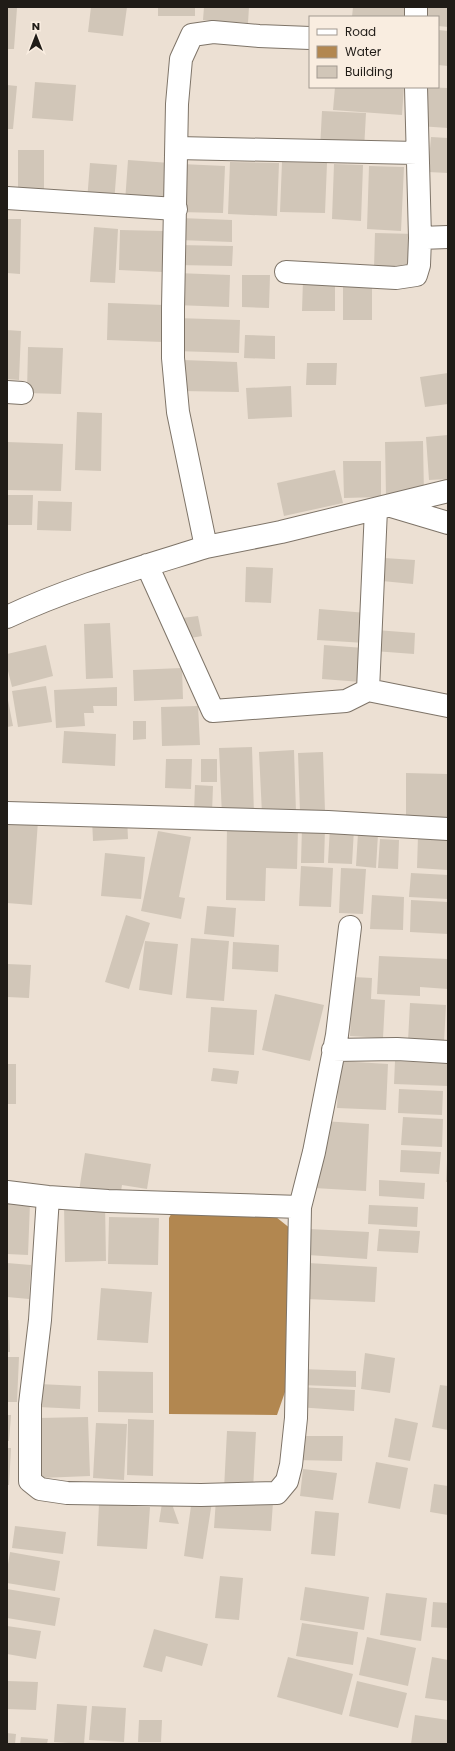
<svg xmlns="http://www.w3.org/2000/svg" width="455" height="1751" viewBox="0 0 455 1751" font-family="Poppins,sans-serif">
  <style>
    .water { fill: #b28750 }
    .building { fill: #d1c6b8 }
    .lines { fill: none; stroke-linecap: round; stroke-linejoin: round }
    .street-casing { stroke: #7e7468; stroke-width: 24 }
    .street { stroke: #fff; stroke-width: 22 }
  </style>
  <rect width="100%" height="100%" fill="#ece0d3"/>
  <path class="water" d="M176 1205 266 1209 296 1233 285 1392 277 1415 169 1414V1218Z"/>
  <path class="building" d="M7 7 17 8 14 49H7Z
    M91 7H127L123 36 88 32Z
    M158 7H195V16H158Z
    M204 7H249L248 23 203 20Z
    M353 7H411L410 17H352Z
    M423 7H448V27L438 26V17H422Z
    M438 30 448 31V66L438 65Z
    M35 82 76 85 73 121 32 118Z
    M7 85 17 86 13 129H7Z
    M335 87H404L402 115 333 110Z
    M423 87 448 88V128L419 126Z
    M322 111 366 113 364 150 320 149Z
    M431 137 448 138V173L428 172Z
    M18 150H44V197H18Z
    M128 160 170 163 167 206 125 202Z
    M230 162 279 163 277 216 228 214Z
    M282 162 327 163 325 213 280 212Z
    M90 163 117 165 114 203 87 201Z
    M181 164 225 166 223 213 179 212Z
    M334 164 363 165 361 221 332 219Z
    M369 166 404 167 401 231 367 229Z
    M180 218 232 220V242L179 240Z
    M7 219H21L20 274 7 273Z
    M94 227 118 229 115 283 90 282Z
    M120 230 164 231 163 272 119 270Z
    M375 233 416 234 415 270 374 269Z
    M178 245 233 246 232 266 177 265Z
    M176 273 230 275 229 307 175 305Z
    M242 275H270L269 308 242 307Z
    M303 280H335V311H302Z
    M343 280H372V320H343Z
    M108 303 164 305 163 342 107 340Z
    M176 318 240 320 239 353 175 351Z
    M7 330 21 331 19 380 7 379Z
    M245 335 275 336V359L244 358Z
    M28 347 63 348 61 394 27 393Z
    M183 360 237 362 239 392 181 391Z
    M307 363H337L336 385H306Z
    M448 373V404L425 407 420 377Z
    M291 386 292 417 248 419 246 388Z
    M77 412 102 413 101 471 75 470Z
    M448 435V479L429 480 426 437Z
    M423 441 424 496H386L385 442Z
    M7 442 63 444 61 491 7 490Z
    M343 461H381V497L344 498Z
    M335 470 343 503 284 516 277 483Z
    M7 495H33L32 525H7Z
    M38 501 72 502 71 531 37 530Z
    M384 558 415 560 413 584 382 581Z
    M246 567 273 568 271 603 245 602Z
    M319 609 367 613 365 643 317 640Z
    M198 616 202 636 185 639 182 618Z
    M110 623 113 678 86 679 84 624Z
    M376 630 415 633 414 654 374 651Z
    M46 645 53 676 12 687 7 667V654Z
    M324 645 364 648 361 682 322 679Z
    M182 668 183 699 134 701 133 670Z
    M46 686 52 722 18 727 12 691Z
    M117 687V706H93L94 713H84L85 726 56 728 54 690Z
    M7 695 13 726 7 727Z
    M198 706 200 745 162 746 161 707Z
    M133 721H146V739L133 740Z
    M64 731 116 734 115 766 62 763Z
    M252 747 254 815 222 816 219 748Z
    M294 750 296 812 262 814 259 752Z
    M323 752 325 811 300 812 298 753Z
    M166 759H192L191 789 165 788Z
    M201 759H217V782H201Z
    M406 773 448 774V824H406Z
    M195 785 213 786 212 813 194 812Z
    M127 817 128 839 93 841 92 819Z
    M7 820 38 821 32 905 7 903Z
    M227 826 298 828 297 869 266 868 265 901 226 900Z
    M302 827 325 828 324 863H301Z
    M330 827 354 829 352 864 328 863Z
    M158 831 191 837 179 897 185 898 181 919 141 911Z
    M358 833 378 834 376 868 356 866Z
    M418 836 448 838V870L417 868Z
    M380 839 399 840 398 869 378 868Z
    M105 853 145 857 141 899 101 896Z
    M301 866 333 868 331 907 299 906Z
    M341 868 366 869 363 914 339 913Z
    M411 873 448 875V899L409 897Z
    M372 895 404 897 403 930 370 929Z
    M411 900 448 902V934L410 932Z
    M207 906 236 908 234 937 204 934Z
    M126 915 150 923 129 989 105 982Z
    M191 938 229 941 224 1001 186 998Z
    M145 941 178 944 172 995 139 990Z
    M233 942 279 945 278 972 232 969Z
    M379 956 448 959V989L420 987V996L377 994Z
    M7 964 31 965 29 998 7 997Z
    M353 977 372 978 371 999 385 1000 383 1038 350 1036Z
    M275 994 324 1005 310 1061 262 1050Z
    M410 1003 446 1005 444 1043 408 1041Z
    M211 1007 257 1010 254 1055 208 1052Z
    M339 1061 388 1064 386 1110 337 1108Z
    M395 1061 448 1064V1086L394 1084Z
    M7 1064H16V1104H7Z
    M213 1068 239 1071 237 1084 211 1081Z
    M399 1089 443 1091 442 1115 398 1113Z
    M403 1117 443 1119 442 1147 401 1145Z
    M323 1121 369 1124 366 1191 314 1188Z
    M401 1150 441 1152 439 1174 400 1172Z
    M85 1153 151 1164 147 1189 122 1185 120 1198 79 1191Z
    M447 1160H448V1182H446Z
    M379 1180 425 1183 424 1199 379 1196Z
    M7 1203H30L28 1255 7 1254Z
    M105 1203 106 1261 65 1262 64 1204Z
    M369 1205 418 1207 417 1227 368 1224Z
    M109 1217 159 1218 158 1265 108 1264Z
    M309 1229 369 1232 367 1259 308 1255Z
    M379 1229 420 1231 418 1253 377 1251Z
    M7 1263 31 1265 29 1299 7 1297Z
    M308 1263 377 1267 375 1302 306 1299Z
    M101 1288 152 1292 148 1343 97 1340Z
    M7 1320H9L10 1352H7Z
    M365 1353 395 1358 390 1393 361 1389Z
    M7 1357H19L17 1402H7Z
    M301 1369 356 1371V1387L300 1385Z
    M98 1371 153 1372V1413L98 1412Z
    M39 1384 81 1386 80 1409 38 1407Z
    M440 1385 448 1386V1430L432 1427Z
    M298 1387 355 1390 354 1411 297 1407Z
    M7 1415H11L9 1441H7Z
    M88 1417 90 1476 40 1478 38 1418Z
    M395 1418 418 1423 410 1461 388 1457Z
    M128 1419 154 1420 153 1476 127 1475Z
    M96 1423 127 1424 124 1480 93 1478Z
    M227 1431 256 1432 253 1490 224 1489Z
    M297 1436H343L342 1461 295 1460Z
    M7 1448H11L9 1485H7Z
    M376 1462 408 1468 400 1509 368 1503Z
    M303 1469 337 1473 333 1500 300 1496Z
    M434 1484 448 1486V1515L430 1512Z
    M163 1497H176L173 1507 179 1524 159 1522Z
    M192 1499 212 1502 203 1559 184 1556Z
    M216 1499 273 1502 271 1531 214 1528Z
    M99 1504 150 1507 147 1549 97 1546Z
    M315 1511 339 1513 335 1556 311 1554Z
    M15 1526 66 1532 63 1554 12 1548Z
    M10 1552 60 1561 55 1591 7 1583V1570Z
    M220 1576 243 1578 239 1620 215 1618Z
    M305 1587 369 1597 364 1630 300 1620Z
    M7 1589 60 1598 55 1626 7 1618Z
    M386 1593 427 1598 421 1641 380 1635Z
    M433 1602 448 1603V1628L431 1627Z
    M302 1623 358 1632 353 1665 296 1656Z
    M7 1626 41 1631 36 1659 7 1654Z
    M154 1629 208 1644 202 1666 166 1656 162 1672 143 1667Z
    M367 1637 416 1648 408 1686 359 1675Z
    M288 1657 353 1674 342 1715 277 1697Z
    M432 1657 448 1660V1701L425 1698Z
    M7 1681 38 1682 36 1710 7 1709Z
    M357 1681 407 1693 398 1728 349 1716Z
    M57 1704 87 1706 84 1744 54 1742Z
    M92 1706 126 1708 124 1742 89 1740Z
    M415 1715 448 1720V1744H411Z
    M139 1720H162L161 1742H138Z
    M7 1733 16 1734 15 1744H7Z
    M21 1737 48 1739 47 1744H20Z"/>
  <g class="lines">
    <g class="street-casing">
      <path id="street" d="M416 17V7
        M310 38 259 36 213 32 192 35 181 59 177 104 173 308V358L178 412 206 547 281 532 448 491
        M416 87 420 238 448 237
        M177 148 417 153
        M7 198 176 209
        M286 272 396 278 416 275 419 265 420 238
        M7 392 22 393
        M391 506 448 523
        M376 509 368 690 448 706
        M147 565 213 711 346 701 368 690
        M7 617C71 587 139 568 206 547
        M7 813 328 822 448 829
        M333 1050 397 1049 448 1052
        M7 1192 48 1197 108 1201 300 1207 314 1152 337 1035 350 927
        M48 1197 40 1320 30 1404V1481L40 1489 67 1493 201 1495 277 1493 287 1481 291 1465 296 1418 300 1207"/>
    </g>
    <use href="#street" class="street"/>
  </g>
  <rect width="455" height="1751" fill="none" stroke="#201c17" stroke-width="16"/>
  <rect x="309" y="16" width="130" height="72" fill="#f9ede0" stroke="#a29990"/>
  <rect x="317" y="29" width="20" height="6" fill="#ffffff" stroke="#a29990"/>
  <text x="345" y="36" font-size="12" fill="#201c17">Road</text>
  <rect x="317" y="46" width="20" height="12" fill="#b28750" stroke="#a29990"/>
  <text x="345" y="56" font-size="12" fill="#201c17">Water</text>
  <rect x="317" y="66" width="20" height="12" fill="#d1c6b8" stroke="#a29990"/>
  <text x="345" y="76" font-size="12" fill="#201c17">Building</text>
  <g transform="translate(36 36)" stroke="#f9ede0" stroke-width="3" paint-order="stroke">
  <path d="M0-3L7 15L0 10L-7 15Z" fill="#201c17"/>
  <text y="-6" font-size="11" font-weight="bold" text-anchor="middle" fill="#201c17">N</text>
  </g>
</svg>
